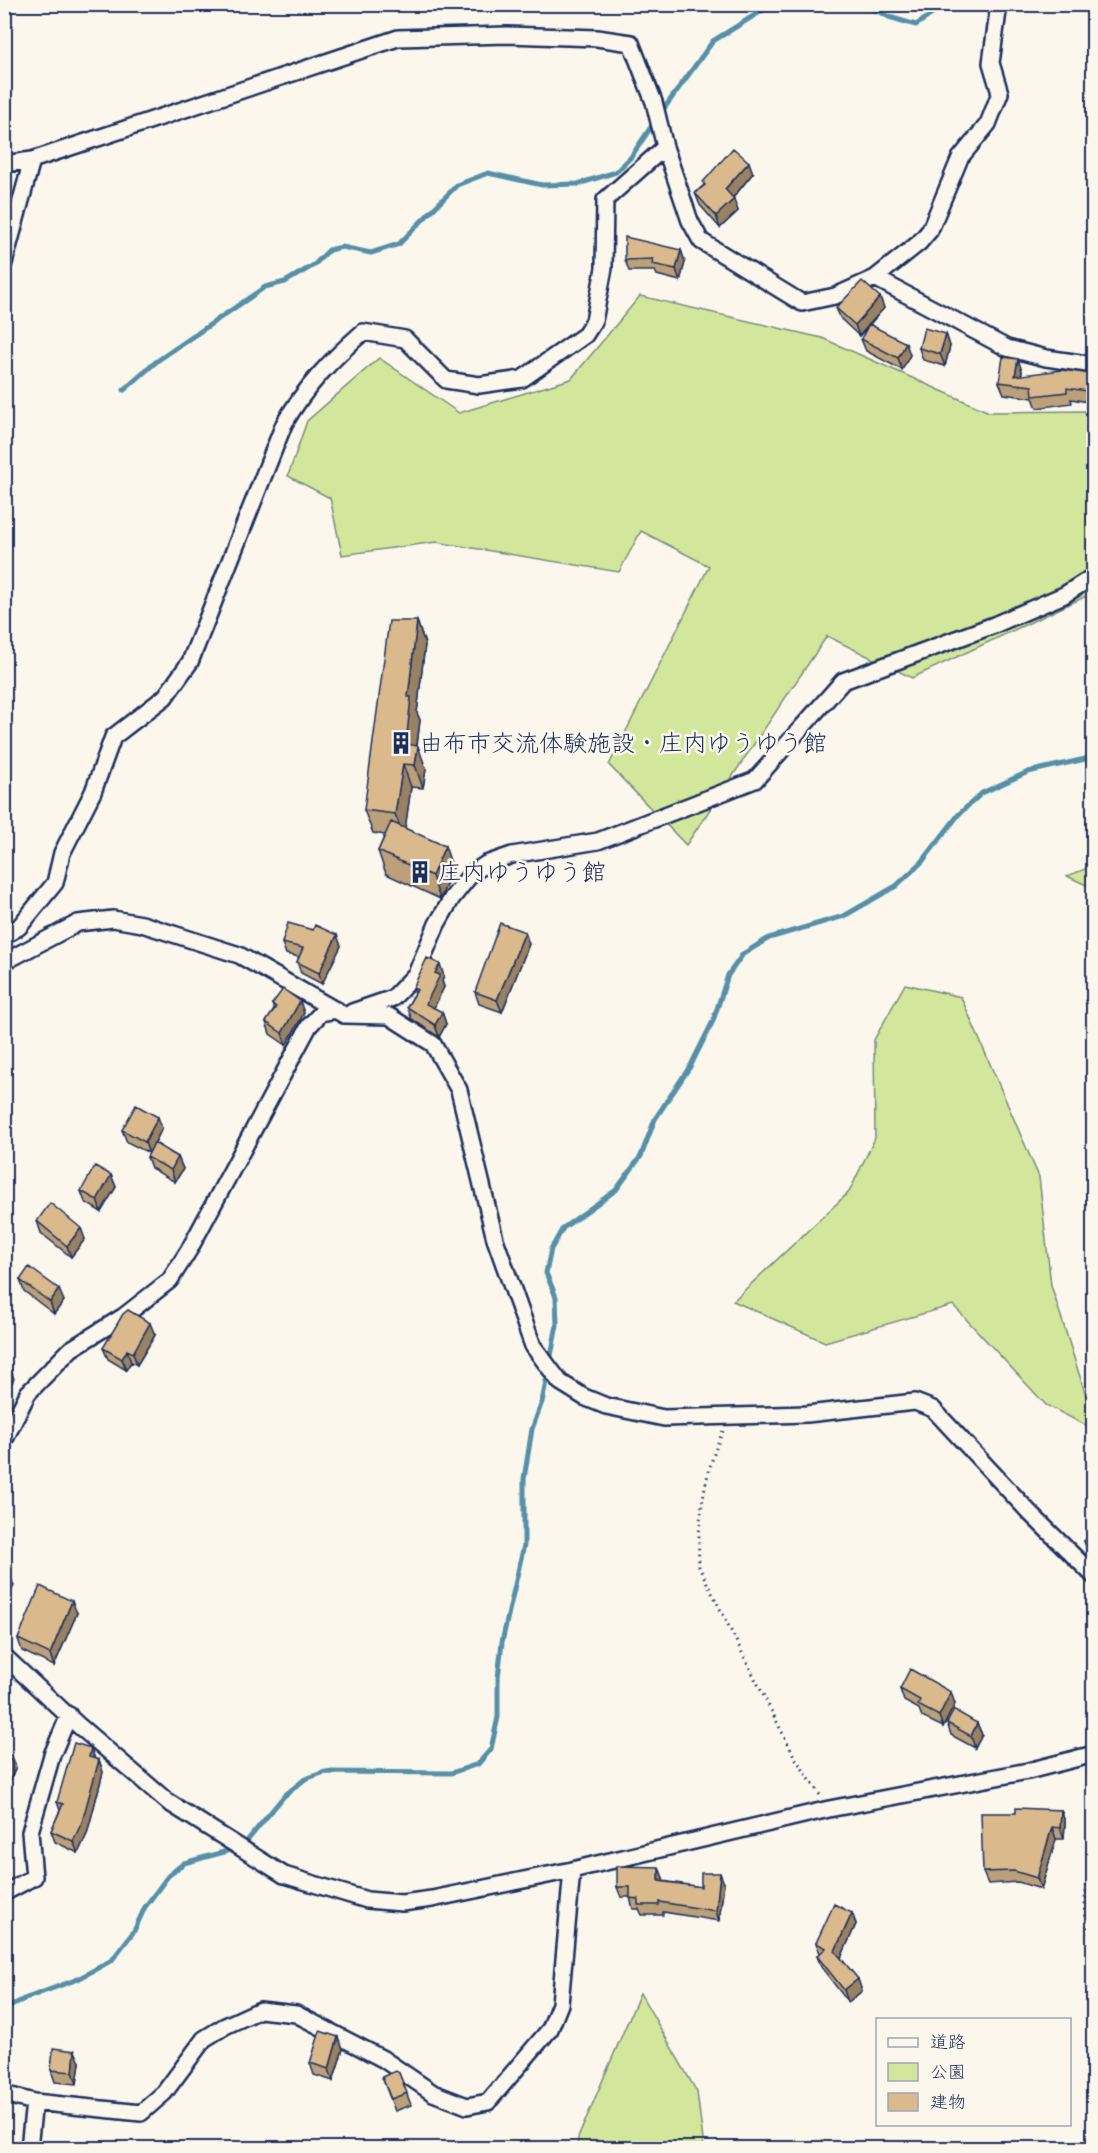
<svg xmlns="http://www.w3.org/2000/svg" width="1098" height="2153" viewBox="0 0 1098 2153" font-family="Caveat,'Klee One',sans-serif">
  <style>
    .green { fill: #d3e79c; stroke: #778b7d; stroke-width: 1.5 }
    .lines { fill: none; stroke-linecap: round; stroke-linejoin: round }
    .stream { stroke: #568fa8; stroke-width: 5 }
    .minor-casing { stroke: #1b2f5e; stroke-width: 20 }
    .path { stroke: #1b2f5e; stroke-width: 3; stroke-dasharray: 1.5 4.5; stroke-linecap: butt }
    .minor { stroke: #fbf7ec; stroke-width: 15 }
    .wall { fill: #bba079; stroke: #1b2f5e; stroke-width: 1.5 }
    .shaded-wall { fill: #998263; stroke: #1b2f5e; stroke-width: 1.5 }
    .building { fill: #daba8d; stroke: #1b2f5e; stroke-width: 1.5 }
    .labels { text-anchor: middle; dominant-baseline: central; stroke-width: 5; stroke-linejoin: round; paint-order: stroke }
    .poi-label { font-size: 24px; fill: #1b2f5e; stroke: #fbf7ec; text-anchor: start }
  </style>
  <rect width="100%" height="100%" fill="#fbf7ec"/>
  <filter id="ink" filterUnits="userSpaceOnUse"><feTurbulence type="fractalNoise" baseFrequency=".0167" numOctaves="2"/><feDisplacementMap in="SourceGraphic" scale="12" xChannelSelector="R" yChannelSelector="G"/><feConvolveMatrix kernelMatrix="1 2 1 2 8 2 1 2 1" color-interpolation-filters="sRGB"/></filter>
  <g filter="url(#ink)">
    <path class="green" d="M640 296 822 338 989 412 1093 411V593L912 678 827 636 686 845 609 765 709 566 641 531 619 572 436 542 342 555 330 498 288 476 307 421 379 358 459 413 571 379Z
      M1093 866V888L1067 876Z
      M905 984 961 997 1039 1177 1051 1285 1093 1418V1429L1046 1405 953 1305 825 1342 733 1301 849 1192 875 1138 874 1040Z
      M640 1993 697 2092 704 2148H577L578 2138Z"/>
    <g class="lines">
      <path class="stream" d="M863 4 889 17 916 25 947 4
        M660 114 713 41 768 7 783 4
        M124 390 157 361 265 287 285 282 314 265 329 250 342 247 371 253 399 244 457 185 488 173 542 185 578 184 616 172 631 157 655 121
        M4 2010 24 1999 78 1979 112 1960 134 1931 145 1907 168 1876 184 1863 242 1847 284 1796 305 1779 325 1772 451 1773 478 1764 491 1749 498 1717V1678L502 1642 524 1545V1479L532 1429 542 1402 557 1325 556 1297 546 1273 551 1249 563 1228 616 1190 641 1156 655 1119 691 1065 713 1021 728 975 743 954 769 938 844 916 896 886 922 862 959 814 982 793 1028 772 1094 757"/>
      <g class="minor-casing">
        <path id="minor" d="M4 164 32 160 398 38 507 35 597 38 631 43 654 102 665 147 690 221 701 241 802 303 835 296 875 278 919 243 930 230 960 158 988 124 1000 93 991 63 999 4
          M4 263 32 160
          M875 278 1007 348 1046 358 1094 365
          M4 936 19 927 55 883 62 853 93 792 113 737 165 697 190 662 284 424C305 387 331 360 363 332L405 339 446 380 479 385 522 379 585 335 594 321 604 268 605 200 665 147
          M4 962 78 923 113 919 142 924 239 955 344 1015 389 1016 433 1044 459 1090 495 1239 533 1346 560 1382 584 1397 606 1406 664 1418 807 1414 915 1402 933 1409 1030 1513 1094 1576
          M352 1012 393 998 416 974 437 924 452 898 471 874 486 864 512 855 598 841 755 780 843 681 994 625 1064 595 1094 576
          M4 1441 28 1393 71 1349 124 1316 170 1280 189 1250 309 1026 321 1013 337 1010
          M4 1656 78 1725 168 1802 284 1875 367 1900 402 1903 432 1899 572 1870 829 1809 1028 1771 1094 1754
          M4 1893 34 1877 30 1832 52 1755 69 1715
          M4 2094 34 2102 141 2113 164 2093 204 2039 225 2026 260 2010 296 2014 383 2059 433 2093 467 2106 488 2102 550 2029 560 2004 572 1870
          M29 2148 34 2102"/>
      </g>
      <path class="path" d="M723 1431C704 1473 697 1521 699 1567L794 1756 820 1795
        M1094 1862C1081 1897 1083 1914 1094 1949"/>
      <use href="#minor" class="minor"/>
    </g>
    <path class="wall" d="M753 173 733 198 738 211 720 228 700 205 695 193 704 185 703 182Z
      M681 250 685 262 680 281 657 275 655 271H629L625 260Z
      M880 297 884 308 870 324 910 355 902 370 866 351 861 339 868 327 859 336 841 319 836 308Z
      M946 334 950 346 945 366 923 360 919 348Z
      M1094 363V403L1071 399 1072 403 1037 408 1033 398 1004 394 999 382 1022 371 1021 376 1091 374Z
      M417 621 425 644 417 713 420 720 417 746 426 769 423 788 411 787 405 828 453 869 440 899 386 874 378 851 385 835 373 833 364 810Z
      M282 943 341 946 322 984 301 973 297 962 299 957 286 954Z
      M529 944 502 1012 479 1004 475 992Z
      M444 976 442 981 444 987 434 1008 442 1012 446 1024 439 1037 412 1019 407 1007 415 993 413 988Z
      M272 1004 304 1013 286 1045 270 1034 266 1022 274 1010Z
      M162 1128 155 1143 178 1157 183 1169 175 1182 151 1168 147 1157 149 1153 127 1142 122 1130Z
      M111 1175 116 1187 101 1212 85 1202 81 1191Z
      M37 1221 85 1239 71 1257 41 1233Z
      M20 1280 64 1301 54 1314 24 1291Z
      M155 1335 137 1365 131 1362 126 1370 108 1359 103 1348Z
      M1094 1534V1562L1090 1559 1084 1541Z
      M77 1613 54 1666 22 1651 18 1639Z
      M900 1689 955 1704 943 1727 922 1717 919 1709 904 1701Z
      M947 1723H977L982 1735 975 1748 951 1735Z
      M91 1748 95 1759 99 1760 103 1772 87 1834 78 1853 55 1842 51 1831 60 1810 57 1802Z
      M1061 1810 1065 1822 1064 1839H1056L1041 1889 1018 1882 988 1884 983 1872 1016 1813Z
      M663 1878V1881L701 1887 724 1883 719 1921 663 1912V1915H642L639 1909H633L630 1897H621L617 1887Z
      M852 1913 856 1924 841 1958 862 1991 848 2002 821 1967 817 1956 820 1953 816 1943Z
      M343 2049 333 2081 314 2075 310 2063Z
      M80 2062 77 2084 55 2082 51 2070Z
      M399 2073 411 2105 395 2111 382 2077Z"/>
    <path class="shaded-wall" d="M749 162 753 173 730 201 725 189Z
      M734 199 738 211 720 228 716 216Z
      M681 250 685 262 680 281 676 269Z
      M880 297 884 308 859 336 855 325Z
      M946 334 950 346 945 366 940 354Z
      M906 343 910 355 902 370 898 358Z
      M1018 359 1022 371 1020 385 1015 376Z
      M417 621 425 644 417 713 420 720 414 767 406 744 408 697Z
      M418 746 426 769 423 788 415 765Z
      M403 764 411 787 404 837 395 814Z
      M445 846 453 869 440 899 432 876Z
      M525 932 529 944 502 1012 497 1000Z
      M337 935 341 946 322 984 319 973Z
      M440 964 444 976 442 981 444 987 430 1016 426 1004 435 973Z
      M300 1001 304 1013 286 1045 282 1033Z
      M442 1012 446 1024 439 1037 435 1025Z
      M158 1117 162 1128 149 1154 145 1142Z
      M178 1157 183 1169 175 1182 171 1170Z
      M111 1175 116 1187 101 1212 97 1200Z
      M81 1228 85 1239 71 1257 67 1246Z
      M59 1289 64 1301 54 1314 50 1302Z
      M150 1323 155 1335 137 1365 133 1353Z
      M127 1350 131 1362 126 1370 122 1359Z
      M10 1367 14 1379 7 1391 4 1385V1376Z
      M10 1575 14 1586 4 1605V1585Z
      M72 1601 77 1613 54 1666 50 1654Z
      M951 1692 955 1704 943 1727 939 1716Z
      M977 1723 982 1735 975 1748 971 1736Z
      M91 1748 95 1760 89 1757Z
      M12 1756 16 1767 4 1793V1772Z
      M99 1760 103 1772 87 1834 78 1853 73 1841Z
      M1061 1810 1065 1822 1064 1839 1060 1828Z
      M1052 1827 1056 1839 1041 1889 1037 1878Z
      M659 1867 663 1878V1891L659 1881Z
      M720 1873 724 1883 719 1921 716 1911Z
      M852 1913 856 1924 839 1962 835 1951Z
      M858 1979 862 1991 848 2002 844 1990Z
      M338 2037 343 2049 333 2081 329 2069Z
      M75 2051 80 2062 77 2084 73 2072Z"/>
    <path class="building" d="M733 148 749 162 725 189 734 199 716 216 695 193 705 185 703 182Z
      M625 237 681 250 676 269 652 264 653 259 625 260Z
      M862 281 880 297 855 325 836 308Z
      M869 324 906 343 898 358 861 339Z
      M924 328 946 334 940 354 919 348Z
      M1003 357 1018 359 1015 376 1062 370 1091 374 1092 363H1094V392L1067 388V392L1033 396 1032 386 999 382Z
      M389 621H417L408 697H411L406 744 418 746 415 765 403 764 395 814 364 810Z
      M391 822 445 846 432 876 378 851Z
      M288 923 313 930 315 925 337 935 319 973 297 962 303 948 282 943Z
      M500 923 525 932 497 1000 475 992Z
      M427 958 440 964 435 973 440 975 426 1004 442 1012 435 1025 407 1007 417 990 413 988Z
      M283 989 300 1001 282 1033 266 1022 276 1007 272 1004Z
      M136 1105 158 1117 145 1142 122 1130Z
      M154 1143 178 1157 171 1170 147 1157Z
      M95 1166 111 1175 97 1200 81 1191Z
      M50 1203 81 1228 67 1246 37 1221Z
      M29 1267 59 1289 50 1302 20 1280Z
      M128 1310 150 1323 133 1353 127 1350 122 1359 103 1348 123 1314Z
      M4 1364 10 1367 4 1376Z
      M1094 1534V1552L1084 1541Z
      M4 1572 10 1575 4 1585Z
      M40 1586 72 1601 50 1654 18 1639Z
      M910 1669 951 1692 939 1716 918 1705 920 1700 900 1689Z
      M954 1710 977 1723 971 1736 947 1723Z
      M74 1743 91 1748 89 1757 99 1760 82 1822 73 1841 51 1831 63 1804 57 1802Z
      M4 1752 12 1756 4 1772Z
      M1016 1808 1061 1810 1060 1828 1052 1827 1037 1878 1014 1871 983 1872 981 1813H1016Z
      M617 1866 659 1867V1881L701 1887V1873H720L716 1911 659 1902V1905H638V1899L630 1898V1887H617Z
      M834 1904 852 1913 835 1951 858 1979 844 1990 817 1956 826 1948 816 1943Z
      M320 2031 338 2037 329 2069 310 2063Z
      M53 2048 75 2051 73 2072 51 2070Z
      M396 2071 399 2073 407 2093 391 2099 382 2077Z"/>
  </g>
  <defs>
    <g id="building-bare" transform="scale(1.8)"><path d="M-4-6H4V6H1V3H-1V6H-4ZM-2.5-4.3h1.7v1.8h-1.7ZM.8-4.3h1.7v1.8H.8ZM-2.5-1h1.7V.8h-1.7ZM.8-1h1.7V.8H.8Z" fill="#1b2f5e" stroke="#fbf7ec" stroke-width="2.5" paint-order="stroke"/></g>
  </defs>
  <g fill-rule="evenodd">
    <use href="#building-bare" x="401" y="743"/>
    <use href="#building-bare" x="420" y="872"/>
  </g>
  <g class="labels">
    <g class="poi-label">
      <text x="419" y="743">由布市交流体験施設・庄内ゆうゆう館</text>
      <text x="438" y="872">庄内ゆうゆう館</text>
    </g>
  </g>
  <rect width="1098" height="2153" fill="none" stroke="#fbf7ec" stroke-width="24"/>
  <rect x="12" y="12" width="1074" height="2129" fill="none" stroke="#1b2f5e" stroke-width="2" filter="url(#ink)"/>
  <rect x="876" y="2018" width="195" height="108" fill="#fbf7ec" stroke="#a1a7b3" stroke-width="1.5"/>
  <rect x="888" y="2038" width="30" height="9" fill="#fbf7ec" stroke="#a1a7b3" stroke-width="1.5"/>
  <text x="930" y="2048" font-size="18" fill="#1b2f5e">道路</text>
  <rect x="888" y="2063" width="30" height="18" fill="#d3e79c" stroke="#a1a7b3" stroke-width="1.5"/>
  <text x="930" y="2078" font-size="18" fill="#1b2f5e">公園</text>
  <rect x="888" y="2093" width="30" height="18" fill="#daba8d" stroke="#a1a7b3" stroke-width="1.5"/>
  <text x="930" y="2108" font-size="18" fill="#1b2f5e">建物</text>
</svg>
